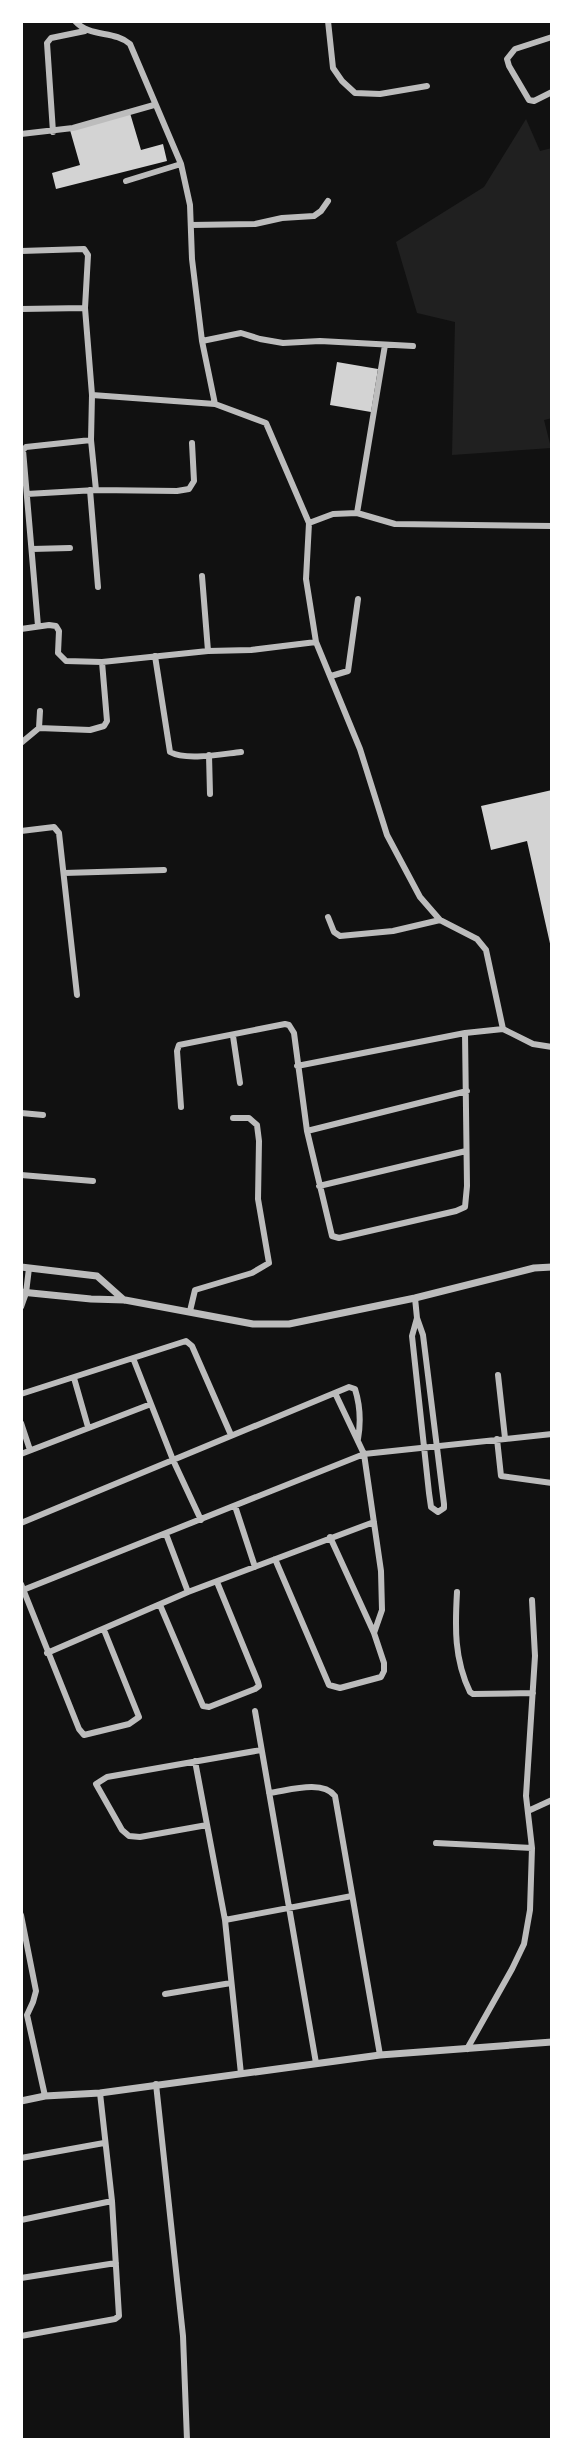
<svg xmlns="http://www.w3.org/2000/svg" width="573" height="2461" viewBox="0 0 573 2461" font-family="Literata,serif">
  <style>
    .green { fill: #202020 }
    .building { fill: #d3d3d3 }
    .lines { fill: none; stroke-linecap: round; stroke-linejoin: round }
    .minor { stroke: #bcbcbc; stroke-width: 6 }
    .tertiary { stroke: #bcbcbc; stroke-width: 7 }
  </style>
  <rect width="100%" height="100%" fill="#111"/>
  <path class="green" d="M526 119 540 151 552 148V418L544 420 551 448 452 455 455 322 417 313 396 242 484 187Z"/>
  <path class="building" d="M130 113 141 150 163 144 167 161 56 189 52 173 80 165 70 130Z
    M337 362 378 369 371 412 330 405Z
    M552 790V947L551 948 527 841 491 850 481 806Z"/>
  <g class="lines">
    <path class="minor" d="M75 21C90 38 114 30 130 44L181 164 190 205 192 259 202 341 215 404
      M328 21 333 68 342 81 355 93 380 94 427 86
      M552 37 515 49 507 59 509 66 529 100 534 101 552 92
      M53 132 47 43 51 38 85 31
      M21 134 73 128 154 105
      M126 181 181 164
      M191 225 255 224 282 218 314 216 321 211 328 201
      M21 251 84 249 88 255 85 308 92 395 91 440 96 490
      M21 309 85 308
      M202 341 241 333 260 339 283 343 320 341 413 346
      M92 395 215 404 266 423 309 523 306 579 316 642 360 749 387 835 420 897 440 920 477 939 486 950 503 1029
      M90 490 98 587
      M27 494 96 490 177 491 189 489 194 481 192 443
      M357 513 395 524 552 526
      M309 523 333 514 357 513 385 345
      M32 549 70 548
      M202 576 208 651
      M38 626 23 450 26 447 91 440
      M21 629 49 625 56 626 59 631 58 653 66 661 102 662 208 651 251 650 316 642
      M155 656 170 752C186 761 222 754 241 752
      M331 676 348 671 358 599
      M39 728 90 730 104 726 107 721 102 662
      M21 743 39 728 40 711
      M209 755 210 794
      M21 831 54 827 59 833 77 995
      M64 873 164 870
      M328 917 334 932 340 936 393 931 440 920
      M503 1029 533 1044 552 1047
      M233 1036 240 1083
      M297 1066 465 1033 503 1029
      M181 1107 177 1051 179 1045 285 1024 289 1025 294 1033 307 1131 332 1236 339 1238 456 1211 465 1207 467 1186 465 1033
      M21 1113 43 1115
      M307 1131 467 1091
      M21 1175 93 1181
      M319 1186 466 1151
      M415 1298 417 1318 423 1335 444 1504V1508L438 1512 431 1507 429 1493 412 1336 417 1318
      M21 1307 26 1293 29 1268
      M190 1311 195 1290 252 1273 269 1263 258 1199 259 1141 257 1125 249 1118H233
      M133 1358 173 1460 201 1520
      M498 1375 505 1438
      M74 1378 88 1427
      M335 1393 364 1454 381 1571 382 1610 374 1633
      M21 1394 186 1341 192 1346 231 1435
      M21 1423 30 1450
      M497 1439 501 1476 552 1483
      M21 1454 151 1404
      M235 1506 255 1567
      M21 1523 349 1387 355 1389C360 1405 361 1422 358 1439
      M166 1534 188 1592
      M275 1559 329 1685 340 1688 381 1677 384 1671V1663L374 1633 330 1537
      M21 1584 79 1729 84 1735 129 1724 139 1717 104 1630
      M23 1590 364 1454 552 1434
      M457 1592C455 1627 454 1659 470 1692L473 1694 533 1693
      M160 1605 203 1706 209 1707 255 1689 259 1686 258 1682 217 1582
      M47 1653 188 1592 374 1522
      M255 1711 316 2063
      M195 1761 225 1920 241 2074
      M269 1793C287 1791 322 1779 335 1796L380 2055
      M528 1811 552 1800
      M207 1825 140 1837 129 1836 122 1830 96 1784 107 1777 261 1750
      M436 1843 532 1848
      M21 1915 36 1991 33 2002 27 2015 45 2096
      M225 1920 352 1896
      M165 1994 231 1983
      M467 2049 512 1969 524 1944 530 1910 532 1848 526 1796 535 1656 532 1600
      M156 2084 183 2336 187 2440
      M21 2158 104 2143
      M21 2220 112 2201
      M21 2278 116 2263
      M21 2336 115 2319 119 2316 112 2201 100 2093"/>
    <path class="tertiary" d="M21 1267 97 1276 124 1300
      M21 1292 91 1299 125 1300 253 1324H289L415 1298 534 1268 552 1267
      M21 2101 45 2096 100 2093 380 2055 552 2042"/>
  </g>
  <rect width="573" height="2461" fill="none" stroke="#ffffff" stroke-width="46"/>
</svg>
